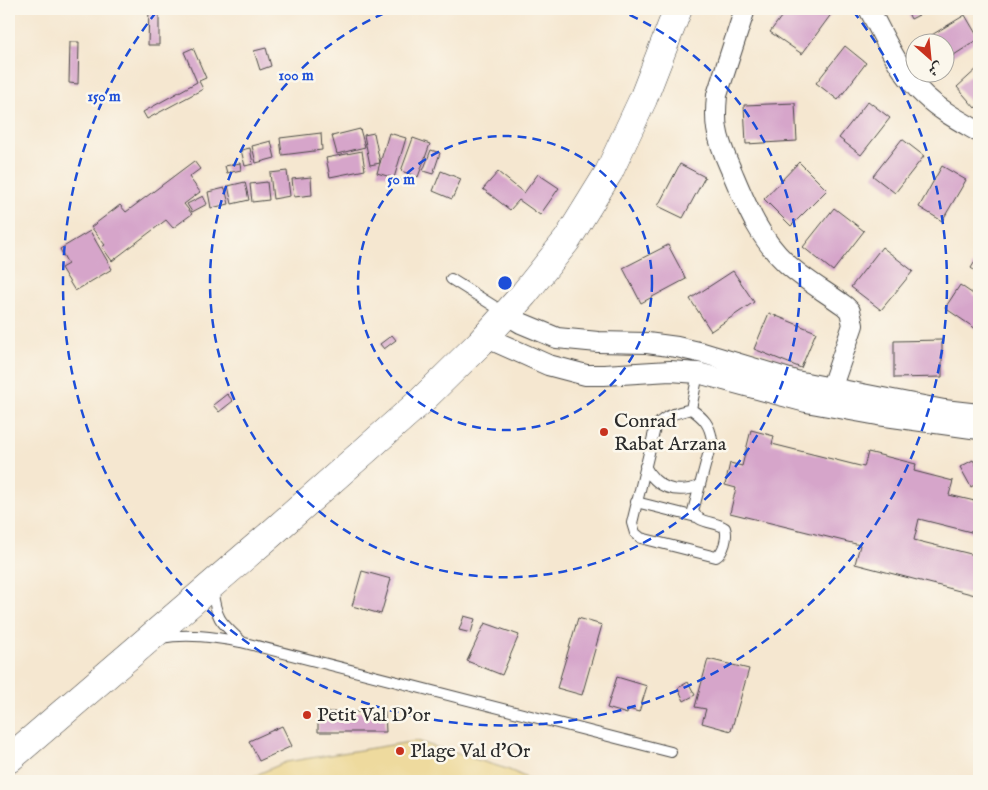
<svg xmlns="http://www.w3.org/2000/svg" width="988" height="790" viewBox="0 0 988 790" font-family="'IM FELL English',Amiri,serif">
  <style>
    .sand { fill: #eeda9e; stroke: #8c8264 }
    .building { fill: #d6a5ca }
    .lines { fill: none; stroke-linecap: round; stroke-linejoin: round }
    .service-casing { stroke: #494744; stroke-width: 12 }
    .minor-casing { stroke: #494744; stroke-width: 22 }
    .secondary-casing { stroke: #494744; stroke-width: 29 }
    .service { stroke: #fff; stroke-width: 10 }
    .minor { stroke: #fff; stroke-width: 20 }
    .secondary { stroke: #fff; stroke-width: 28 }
    .ring { fill: none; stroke: #1d4ed8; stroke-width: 2.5; stroke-dasharray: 9 6 }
    .poi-dot { fill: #c8321e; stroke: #fbf7ec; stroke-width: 2 }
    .labels { text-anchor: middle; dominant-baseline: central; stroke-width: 5; stroke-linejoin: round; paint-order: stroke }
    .poi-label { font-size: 20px; fill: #2b2b2b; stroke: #fbf7ec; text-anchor: start }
    .centre { fill: #1d4ed8; stroke: #fbf7ec; stroke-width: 2.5 }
    .ring-label { font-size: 15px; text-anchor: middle; font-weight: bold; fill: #1d4ed8; stroke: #fbf7ec; stroke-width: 5; stroke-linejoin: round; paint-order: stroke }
  </style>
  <rect width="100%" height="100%" fill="#fbf7ec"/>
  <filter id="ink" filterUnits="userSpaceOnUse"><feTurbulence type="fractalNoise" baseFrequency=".02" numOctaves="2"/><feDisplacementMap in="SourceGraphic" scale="10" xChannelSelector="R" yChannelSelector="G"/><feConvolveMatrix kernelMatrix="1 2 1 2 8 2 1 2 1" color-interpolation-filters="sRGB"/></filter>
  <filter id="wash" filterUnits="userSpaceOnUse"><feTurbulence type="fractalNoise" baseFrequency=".0096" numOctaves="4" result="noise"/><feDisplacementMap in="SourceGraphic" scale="20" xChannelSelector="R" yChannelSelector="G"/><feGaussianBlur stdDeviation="1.12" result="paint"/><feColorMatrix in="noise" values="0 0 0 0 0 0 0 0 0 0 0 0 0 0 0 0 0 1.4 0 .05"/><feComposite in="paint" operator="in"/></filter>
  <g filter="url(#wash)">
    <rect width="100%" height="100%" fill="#f5e7d0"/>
    <path class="sand" d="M416 741 507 769 534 781H242L286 762Z"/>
    <g id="blocks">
      <path class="building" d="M149 9H159V45H148Z
        M787 9H825L832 13 802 54 770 32Z
        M906 9H931L911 19Z
        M965 15 979 39 946 60V42H927L925 39Z
        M70 42H79L78 84 69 83Z
        M845 46 866 63 838 100 816 83Z
        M193 48 206 78 199 81 203 89 147 119 143 112 197 82 184 52Z
        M266 48 271 66 260 70 254 51Z
        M979 67V104L975 108 957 87Z
        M868 101 890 118 861 155 839 138Z
        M795 103 797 141 746 144 744 105Z
        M360 129 365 147 337 154 332 136Z
        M321 133 322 150 282 155 280 138Z
        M374 133 380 163 370 165 364 135Z
        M389 133 406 138 394 178 377 173Z
        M413 138 430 144 418 177 401 171Z
        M902 139 924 156 895 193 873 176Z
        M271 141 275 158 256 163 252 146Z
        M250 148 253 164 245 166 241 150Z
        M431 150 440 153 433 174 423 171Z
        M362 151 365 170 330 177 326 158Z
        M194 161 200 169 189 177 200 192 184 204 192 214 173 228 166 220 112 261 102 247 105 245 91 227 120 205 126 212Z
        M799 162 827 190 791 226 764 199Z
        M240 163 241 170 227 173 225 166Z
        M680 164 705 177 683 218 658 206Z
        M942 166 966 180 942 221 919 207Z
        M287 171 290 196 273 199 270 173Z
        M441 171 461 179 452 199 433 191Z
        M498 172 524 193 538 174 559 188 540 215 519 200 510 210 483 189Z
        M311 177 312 195 294 197 292 179Z
        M245 182 249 200 232 204 228 186Z
        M267 182 269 200 252 202 250 184Z
        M225 188 229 204 211 208 208 192Z
        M203 196 207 204 192 212 187 204Z
        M834 208 864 231 833 271 803 247Z
        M90 231 112 269 75 291 61 268 68 264 60 249Z
        M668 245 686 279 641 303 623 268Z
        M882 247 913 271 881 310 851 287Z
        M979 255V274L971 268Z
        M733 271 754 302 711 331 690 299Z
        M960 285 979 298V331L945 308Z
        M769 313 816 332 801 368 754 349Z
        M392 335 396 340 384 349 380 344Z
        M942 340V377L894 378V341Z
        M227 394 233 401 219 412 213 405Z
        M751 430 774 436 772 444 864 467 868 452 916 464 914 471 953 481 949 495 979 502V534L919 519 914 540 979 556V596L855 564 860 545 730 513 736 488 725 485 730 463 742 466Z
        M973 460 979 470V482L971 487 960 467Z
        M362 571 391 579 381 614 352 606Z
        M464 616 475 619 471 633 459 630Z
        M578 618 602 625 582 695 557 688Z
        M485 623 519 635 502 675 467 661Z
        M708 659 749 669 731 731 702 723 706 709 695 707Z
        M617 677 647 686 639 712 628 709 627 714 607 708Z
        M688 682 695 695 684 701 678 688Z
        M318 712H385L386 732H318Z
        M282 726 292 746 259 761 249 741Z"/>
    </g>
  </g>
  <g filter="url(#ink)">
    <use href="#blocks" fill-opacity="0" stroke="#494744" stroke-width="1"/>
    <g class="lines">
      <g class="service-casing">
        <path id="service" d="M451 279 505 313
          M691 409C704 418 710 425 712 440L693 511C698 524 715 521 725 528 728 537 724 552 716 557L641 538 635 533 632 523 655 428C663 415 677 413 691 409Z
          M691 409 698 373
          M645 466C656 488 676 495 699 486
          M636 502 696 517
          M212 588C216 618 219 621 241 641
          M160 638C188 633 214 637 241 642L671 752"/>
      </g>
      <g class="minor-casing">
        <path id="minor" d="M745 9 717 95C716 106 715 117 717 129 719 144 726 158 732 172 746 205 759 238 786 263 803 279 826 292 845 306L850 311 853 325 828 398
          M869 9C885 39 899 72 925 96 941 111 960 121 979 132
          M506 314 521 323 557 338 598 342 647 343 677 347 703 353 796 381 944 410 979 414
          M485 337 548 365 586 375H604L670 371 698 373 806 402 878 415 979 429"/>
      </g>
      <g class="secondary-casing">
        <path id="secondary" d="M9 759 271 534 421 401 480 343 524 294 567 240 609 172 643 99 678 9"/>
      </g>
      <use href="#service" class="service"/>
      <use href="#minor" class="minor"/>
      <use href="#secondary" class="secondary"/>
    </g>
  </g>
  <g class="ring">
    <circle cx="505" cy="283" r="147"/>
    <path d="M616 9A295 295 0 1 1 394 9"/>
    <path d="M853 11A442 442 0 1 1 157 11"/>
  </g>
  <g class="poi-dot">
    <circle cx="604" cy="432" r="5"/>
    <circle cx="307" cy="715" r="5"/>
    <circle cx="400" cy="751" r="5"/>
  </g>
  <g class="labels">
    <g class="poi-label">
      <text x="614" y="421">Conrad<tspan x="614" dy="23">Rabat Arzana</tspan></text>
      <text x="317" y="715">Petit Val D'or</text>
      <text x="410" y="751">Plage Val d'Or</text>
    </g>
  </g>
  <circle cx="505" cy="283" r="8" class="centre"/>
  <g class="ring-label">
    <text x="296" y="80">100 m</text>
    <text x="104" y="101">150 m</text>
    <text x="401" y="184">50 m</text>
  </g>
  <rect width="988" height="790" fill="none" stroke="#fbf7ec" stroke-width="30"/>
  <g transform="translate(930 58) rotate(153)"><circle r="24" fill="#fbf7ec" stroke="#a8a59f"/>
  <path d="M0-4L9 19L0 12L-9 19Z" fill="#c8321e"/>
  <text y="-8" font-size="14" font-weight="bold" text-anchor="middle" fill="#2b2b2b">ش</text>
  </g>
</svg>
